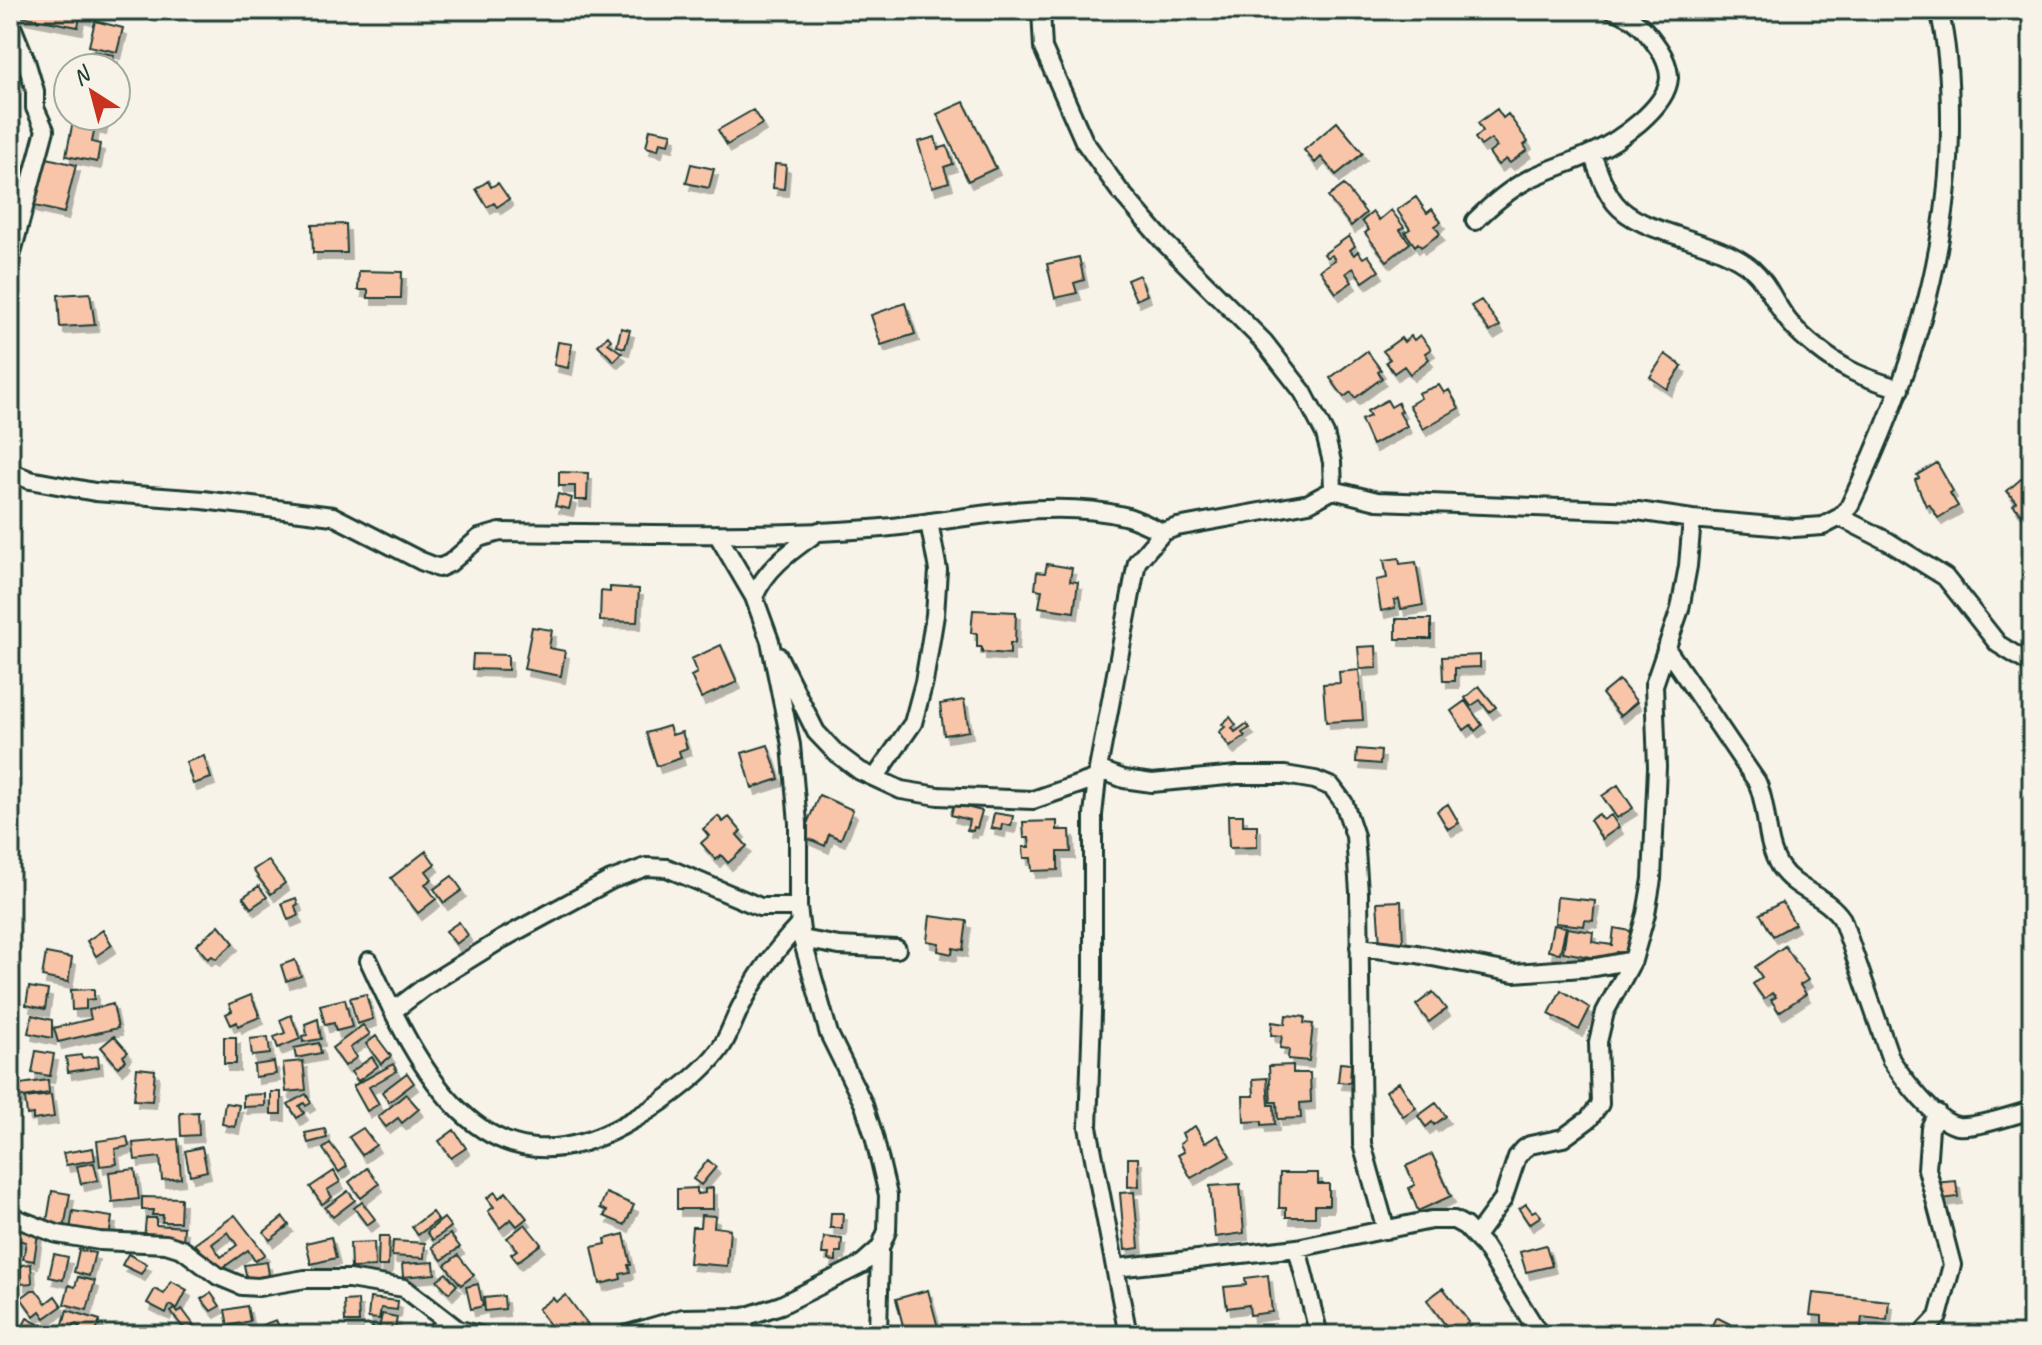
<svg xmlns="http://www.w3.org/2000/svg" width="2042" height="1345" viewBox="0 0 2042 1345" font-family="Caveat,sans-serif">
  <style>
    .building { fill: #f9c5a9; stroke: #1f3d34; stroke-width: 2; fill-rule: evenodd; filter: url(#shadow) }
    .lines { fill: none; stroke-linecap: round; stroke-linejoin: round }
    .street-casing { stroke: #1f3d34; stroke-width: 22 }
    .street { stroke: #f7f3e8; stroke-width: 16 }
  </style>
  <defs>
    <filter id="shadow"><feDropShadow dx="4" dy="7" stdDeviation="0" flood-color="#0004"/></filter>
  </defs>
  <rect width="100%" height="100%" fill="#f7f3e8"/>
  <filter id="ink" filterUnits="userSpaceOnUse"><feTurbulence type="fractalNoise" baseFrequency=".0125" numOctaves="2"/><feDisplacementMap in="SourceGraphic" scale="16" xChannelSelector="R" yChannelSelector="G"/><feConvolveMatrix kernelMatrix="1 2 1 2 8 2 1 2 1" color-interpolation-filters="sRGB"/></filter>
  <g filter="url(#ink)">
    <path class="building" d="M10 10H89L87 18 80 16 78 27 10 14Z
      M95 21 123 28 117 52 89 46Z
      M92 51 114 55 112 68H89Z
      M964 102 996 168 968 181 937 114Z
      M1497 109 1503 118 1508 114 1528 142 1524 145 1527 150 1510 163 1506 159 1498 165 1489 153 1497 147 1491 139 1481 146 1475 138 1483 131 1478 123Z
      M753 110 762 124 727 145 718 130Z
      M74 116H105L102 128 95 126 92 142 100 144 97 162 66 156Z
      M1337 122 1363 153 1336 175 1321 157 1315 163 1304 150Z
      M650 129 672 133 669 144 660 142 658 150 646 147Z
      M935 137 938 149 947 146 953 164 944 167 949 182 932 187 918 142Z
      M43 157 76 165 64 213 31 205Z
      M691 164 714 169 709 188 686 183Z
      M775 164 786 165 784 189 773 188Z
      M488 181 491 187 498 183 509 199 497 207 494 203 487 207 476 189Z
      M1344 185 1366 213 1351 226 1328 197Z
      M1416 197 1427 213 1432 209 1441 222 1435 226 1440 234 1421 247 1418 243 1415 246 1405 232 1410 229 1397 210Z
      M1391 210 1404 227 1400 230 1410 243 1387 261 1365 233 1369 230 1362 221 1373 212 1379 220Z
      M346 224 347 253H313L312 225Z
      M1349 236 1355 246 1350 250 1354 255 1358 251 1363 258 1368 255 1379 271 1363 282 1353 268 1346 273 1352 282 1336 293 1320 270 1335 260 1332 255 1327 258 1324 254Z
      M1079 257 1084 280 1074 283 1077 293 1055 298 1047 264Z
      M359 271 402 272 401 298H368V290H358Z
      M1139 275 1147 295 1136 300 1127 280Z
      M90 293 95 325 60 327 58 295Z
      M1481 300 1500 326 1490 332 1471 306Z
      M905 303 915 334 881 345 871 315Z
      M621 328 630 330 625 348 617 346Z
      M1420 335 1431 349 1425 353 1429 359 1410 374 1404 366 1394 373 1386 362 1390 359 1383 351 1401 338 1404 342 1411 336 1414 340Z
      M608 336 611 340 608 343 622 353 614 361 598 345Z
      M558 342 572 344 568 368 554 365Z
      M1367 351 1381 370 1378 372 1382 378 1355 398 1351 392 1344 397 1330 378Z
      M1665 354 1682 366 1667 389 1650 377Z
      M1439 385 1444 393 1449 390 1459 408 1423 429 1409 405 1421 398 1418 393Z
      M1387 400 1391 407 1398 403 1402 411 1399 412 1407 426 1372 445 1361 420 1370 416 1367 411Z
      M1937 463 1953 491 1950 493 1958 506 1938 518 1929 504 1926 506 1915 480 1919 478 1917 475Z
      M2030 471 2032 520 2029 522 2013 505 2016 502 2007 491Z
      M559 472 588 473 587 500H575V486H559Z
      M558 494 572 498 569 509 555 506Z
      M1399 558 1400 564 1416 562 1423 605 1401 609 1399 599 1394 600 1395 608 1381 611 1376 580 1387 578 1384 560Z
      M1047 564 1072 568 1070 581 1078 582 1074 612 1039 607 1042 590 1035 589 1037 572 1045 573Z
      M610 587 639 589 637 622 600 621 601 591 610 592Z
      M973 610 1016 612 1015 643H1010V654L982 652V647H977V633H971Z
      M1396 619H1431V639H1396Z
      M532 627 552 630 549 648 565 651 561 676 524 669Z
      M721 645 737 682 701 698 691 676 697 673 691 659Z
      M1376 646 1377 668 1360 669 1358 647Z
      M473 654 508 655V670L472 669Z
      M1480 655V667L1455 668V681H1443L1442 657Z
      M1359 670 1363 720 1326 722 1323 684 1340 683 1339 672Z
      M1619 680 1637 702 1620 716 1602 694Z
      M1479 686 1496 707 1489 712 1480 700 1471 706 1465 698Z
      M964 700 969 731 944 735 940 704Z
      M1465 701 1482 725 1475 731 1471 725 1464 730 1451 711Z
      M1230 717 1236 725 1232 728 1235 732 1246 724 1250 728 1242 733 1245 736 1230 747 1219 732 1225 727 1222 724Z
      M669 726 672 735 682 732 687 748 679 751 681 758 657 766 646 733Z
      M768 745 779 779 752 788 742 753Z
      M1357 749 1381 751 1380 764 1356 762Z
      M204 756 211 778 193 784 186 762Z
      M1618 785 1633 808 1617 818 1602 796Z
      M819 795 853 810 841 839 829 834 825 846 802 836Z
      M954 804 982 811 977 828 974 827 973 831 967 830 969 820 951 815Z
      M1448 804 1459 823 1448 829 1437 811Z
      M994 813 1013 816 1011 826 1002 824 1001 830 991 828Z
      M1599 814 1603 820 1611 815 1619 827 1602 839 1590 820Z
      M1228 815H1243V825H1257V847L1229 848Z
      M718 816 723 822 729 817 741 831 737 835 747 846 728 863 721 855 716 860 701 843 709 836 703 829Z
      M1057 821V830H1070L1071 852H1058V870L1032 871 1031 858H1024L1023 847H1030L1029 838H1024L1023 822Z
      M426 851 435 864 426 871 432 879 425 884 436 899 418 913 391 878Z
      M268 860 285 883 271 894 253 870Z
      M452 876 462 890 444 903 434 889Z
      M259 886 267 897 251 908 243 897Z
      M1557 897 1595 901 1593 921 1585 920 1584 926 1555 923Z
      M296 898 298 904 295 906 298 916 288 920 282 903Z
      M1401 901 1403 943 1380 944 1377 902Z
      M1782 902 1795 924 1773 936 1760 914Z
      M930 916 967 921 963 950 953 948 952 954 938 951 939 943 927 941Z
      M459 922 468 935 456 944 446 931Z
      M219 925 234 943 216 959 212 956 208 959 196 945Z
      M1553 925 1566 927 1560 953 1548 951Z
      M1567 928 1593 932 1592 942 1612 945 1614 928 1631 931 1627 954 1617 952 1616 962 1563 952Z
      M103 930 112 945 96 956 87 941Z
      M1785 946 1808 980 1800 985 1806 994 1779 1012 1771 1000 1776 997 1772 993 1764 999 1753 984 1762 977 1755 967Z
      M46 953 72 958 68 982 42 977Z
      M295 960 301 976 286 981 281 965Z
      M29 987 48 990 45 1009 26 1005Z
      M94 989V999L86 1000V1009L72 1010 71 990Z
      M1561 990 1590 1008 1579 1030 1549 1014Z
      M1433 992 1446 1009 1429 1022 1416 1005Z
      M366 994 373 1019 357 1024 350 998Z
      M251 995 260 1017 238 1026 237 1022 231 1025 226 1014 232 1011 229 1004Z
      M345 999 352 1027 336 1031 334 1023 325 1025 320 1005Z
      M113 1004 118 1028 58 1042 54 1028 91 1019 89 1010Z
      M32 1015 52 1020V1038L28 1033Z
      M291 1015 300 1039 278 1048 274 1037 285 1033 280 1020Z
      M1286 1015 1305 1017 1304 1023 1313 1024 1309 1061 1288 1059 1289 1049 1280 1048 1282 1036 1271 1035 1272 1022 1285 1024Z
      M318 1019 321 1039 303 1042 302 1036 307 1035 305 1024Z
      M363 1025 370 1034 350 1048 357 1057 345 1066 332 1048Z
      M114 1036 128 1052 123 1056 126 1060 118 1067 101 1047Z
      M376 1036 391 1056 381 1064 366 1044Z
      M224 1037H236V1064H224Z
      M268 1037 270 1054 252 1056 250 1039Z
      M319 1043 321 1053 296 1058 294 1048Z
      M36 1051 54 1054 50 1076 32 1073Z
      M81 1055 82 1058 98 1056 99 1067 68 1072 66 1057Z
      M372 1057 378 1066 358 1081 351 1072Z
      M303 1061 306 1090 286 1092 283 1063Z
      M274 1062 276 1074 255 1077 254 1065Z
      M1340 1063 1351 1064 1350 1083 1338 1082Z
      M393 1064 397 1071 369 1087 379 1104 367 1111 353 1086Z
      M1293 1065V1073H1310L1311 1102 1300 1103 1301 1118 1278 1119 1277 1102H1271L1269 1066Z
      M137 1068 155 1070 152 1101 134 1100Z
      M407 1073 414 1083 389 1102 382 1092Z
      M1267 1078 1269 1105H1274L1275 1124 1262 1125V1121L1244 1122 1243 1096H1254L1253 1079Z
      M48 1080 49 1093 16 1098 14 1085Z
      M1399 1082 1416 1108 1403 1116 1386 1091Z
      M271 1092H281V1114H271Z
      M265 1094V1106L243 1107V1095Z
      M306 1094 311 1103 306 1106 304 1103 299 1106 304 1113 297 1118 288 1104Z
      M406 1094 419 1109 402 1123 398 1118 386 1127 378 1117Z
      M51 1095 54 1117 33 1120V1114L27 1115 25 1098Z
      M225 1103 239 1105 235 1127 222 1124Z
      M1436 1103 1446 1116 1434 1125 1432 1122 1426 1127 1418 1116Z
      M198 1112 199 1135 181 1136 180 1113Z
      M1195 1126 1205 1143 1218 1135 1230 1156 1191 1178 1178 1155 1184 1152 1180 1144 1185 1140 1182 1133Z
      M363 1128 376 1145 362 1155 349 1137Z
      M325 1129 327 1138 308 1143 305 1133Z
      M454 1130 466 1148 451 1158 439 1141Z
      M127 1137 129 1146 115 1149 117 1164 100 1166 97 1141Z
      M178 1139 181 1178 162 1180 160 1157 135 1160 133 1143Z
      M330 1143 347 1166 339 1172 323 1149Z
      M202 1147 207 1171 190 1175 185 1151Z
      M93 1148 95 1160 66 1165 63 1153Z
      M1432 1154 1451 1196 1418 1211 1409 1188 1415 1185 1406 1166Z
      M1128 1158H1138L1139 1186 1128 1187Z
      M708 1160 716 1167 701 1185 693 1179Z
      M94 1163 98 1180 81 1184 77 1166Z
      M367 1168 379 1184 361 1198 349 1182Z
      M135 1169 139 1199 112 1202 109 1172Z
      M334 1171 340 1182 327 1190 332 1197 322 1204 310 1187Z
      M1280 1173H1318V1184H1329V1205H1315V1217H1286V1208H1279Z
      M1956 1181 1958 1197 1934 1200 1933 1183Z
      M1240 1184 1244 1233 1215 1237 1210 1186Z
      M697 1188V1194L705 1193V1189L713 1188V1209H677V1189Z
      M52 1191 70 1194 64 1229 46 1227Z
      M348 1191 355 1200 333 1217 325 1208Z
      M495 1192 499 1198 506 1192 527 1218 517 1226 511 1219 500 1228 488 1211 494 1207 487 1198Z
      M1134 1192 1139 1248 1125 1250 1120 1193Z
      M606 1193 634 1205 625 1225 604 1216 607 1211 600 1208Z
      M142 1197 181 1198 180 1222H162L163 1215H152L153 1210H142Z
      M362 1202 375 1219 367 1225 354 1208Z
      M1526 1204 1532 1212 1536 1210 1541 1216 1529 1224 1519 1209Z
      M73 1211 112 1217 109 1238 93 1236 94 1230 87 1229 86 1233 70 1230Z
      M432 1212 438 1220 418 1235 412 1227Z
      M831 1213H843L842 1228H830Z
      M235 1215 265 1254 255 1261 248 1250 221 1269 216 1262 213 1265 195 1244ZM228 1232 237 1245 221 1257 212 1244Z
      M701 1215 715 1216 714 1227 730 1229 727 1266 689 1263 692 1227H700Z
      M283 1217 289 1225 270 1240 264 1232Z
      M146 1218H156V1225L184 1227 183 1242 144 1239Z
      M444 1218 451 1227 433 1240 427 1232Z
      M525 1224 541 1244 517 1262 511 1254 517 1250 507 1238Z
      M10 1228 38 1233 34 1261 23 1259 26 1242 18 1240 16 1249 10 1248Z
      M450 1234 460 1247 442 1260 432 1247Z
      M624 1234 631 1265H628L630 1272 620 1274 621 1279 600 1284 592 1247 606 1244 605 1239Z
      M379 1236H389L388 1266H378Z
      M331 1237 336 1258 311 1264 306 1243Z
      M824 1237 842 1239 841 1252H836V1261L828 1260 829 1254H822Z
      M393 1241 425 1243 424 1258 392 1256Z
      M374 1242 375 1267 351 1268 350 1243Z
      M1546 1245 1552 1266 1526 1272 1520 1252Z
      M79 1250 95 1253 89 1276 74 1272Z
      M54 1254 68 1257 63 1280 49 1277Z
      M128 1254 147 1264 141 1274 122 1265Z
      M458 1255 474 1275 461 1285 445 1265Z
      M267 1262 269 1275 247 1279 244 1265Z
      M434 1262 435 1274 403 1277 402 1264Z
      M31 1264 32 1283 21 1284V1265Z
      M446 1273 457 1285 449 1293 437 1280Z
      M1268 1275 1272 1312 1250 1315 1249 1305 1227 1308 1224 1287 1246 1285 1245 1278Z
      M78 1277 95 1281 87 1310 64 1304 69 1285 75 1287Z
      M171 1281 187 1290 177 1309 170 1305 166 1313 147 1303 155 1289 164 1294Z
      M478 1284 483 1306 471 1309 466 1287Z
      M1443 1288 1469 1322 1457 1331 1452 1324 1447 1327 1427 1300Z
      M32 1290H36L46 1303 55 1296 62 1306 45 1318 40 1311 34 1316 21 1298Z
      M928 1290 940 1335H897L905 1333 896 1299Z
      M211 1293 220 1306 211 1311 201 1299Z
      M1813 1293 1889 1301 1887 1320 1862 1317 1860 1335H1835L1836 1324 1822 1323V1316L1810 1315Z
      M566 1295 588 1325 578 1332 572 1324 557 1335H550L545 1328 550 1325 538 1309 553 1298 556 1302Z
      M504 1296 505 1309 485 1311 484 1298Z
      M370 1298 398 1301 397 1310 381 1308 379 1319 368 1318Z
      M358 1300 359 1322H345L344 1301Z
      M247 1306 250 1321 228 1326 225 1310Z
      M175 1309 178 1313 182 1309 194 1325 188 1330 182 1326 171 1312Z
      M67 1310 100 1320 95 1335H77L80 1326 74 1324 71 1334 61 1331Z
      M382 1314 397 1317 394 1335H371L372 1327 379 1329Z
      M1716 1317 1752 1335H1707Z
      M27 1318 38 1324 33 1331 41 1335H18Z
      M276 1320 279 1327 286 1324 289 1332 265 1335 262 1325Z"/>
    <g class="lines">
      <g class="street-casing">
        <path id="street" d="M1041 10 1043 48 1084 141 1119 190 1164 242 1264 342 1303 392 1325 434 1332 462 1333 490 1309 503 1177 527 1163 532 1137 562 1098 769 1093 815V984L1088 1127 1128 1335
          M1592 154C1598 170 1604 189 1615 203 1641 236 1715 237 1752 269 1770 285 1775 306 1791 324 1805 340 1829 359 1848 369 1864 378 1883 383 1900 389
          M1475 221C1492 204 1508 190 1529 179 1549 169 1571 163 1592 153 1617 142 1667 108 1669 78 1669 68 1664 56 1659 49 1646 30 1635 17 1613 10
          M10 260 45 130 35 108V91L26 61 13 29
          M10 472 30 480 95 492 203 500 333 516 421 561 439 568 450 563 479 538 500 532C623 533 747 538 870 529 953 523 1041 496 1124 516 1137 519 1151 527 1163 532
          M1333 490 1377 501 1638 511 1692 519 1794 528 1823 526 1840 517 1849 507C1908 384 1951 256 1950 119 1950 83 1948 46 1939 10
          M1840 517 1889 542 1945 577 1998 644 2032 665
          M754 597C767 566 793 550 819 531
          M1666 648 1757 782C1769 808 1764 842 1780 867 1795 890 1826 895 1842 919L1891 1060C1903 1078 1936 1123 1958 1126 1977 1128 2013 1115 2032 1110
          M778 656 816 732 836 753 860 771 901 790 938 796 1033 800 1097 778
          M1098 769 1124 779 1152 783 1237 775H1285L1315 780 1332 787 1344 803 1355 836 1359 892 1362 1144 1386 1230
          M875 778 913 723 924 682 935 615 938 570 929 522
          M802 939 839 946 897 949
          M1359 947 1417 954 1514 973 1596 967 1633 960
          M369 961C418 1068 482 1202 622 1126 654 1109 702 1076 722 1046 729 1035 734 1020 740 1008 756 976 776 949 800 924
          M393 1011 426 986 502 939 611 880 646 867 667 868 760 907H798
          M10 1216 57 1234 100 1241 166 1244 182 1249 218 1276 242 1286 259 1287 305 1279H349L404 1288 457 1329 479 1335
          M1476 1236 1503 1199 1517 1157 1524 1149 1530 1145 1563 1138 1589 1119 1600 1104 1598 1042 1605 1012 1633 960 1646 914 1652 879 1657 767 1654 685 1680 609 1688 566 1692 519
          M1297 1248 1319 1335
          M1116 1268 1297 1248 1431 1220H1454L1465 1226 1484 1246 1540 1335
          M744 1317 745 1335
          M435 1335 446 1322
          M624 1335 683 1318 744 1317 781 1305 861 1265 880 1248 887 1231 888 1195 874 1136 864 1105 829 1034 802 939 798 907V823L791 745 770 641 754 597 717 534
          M878 1335 880 1248
          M1921 1335 1938 1317 1952 1265 1927 1169 1930 1128 1937 1113"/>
      </g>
      <use href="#street" class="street"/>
    </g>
  </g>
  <rect width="2042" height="1345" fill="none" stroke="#f7f3e8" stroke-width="40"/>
  <rect x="20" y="20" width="2002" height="1305" fill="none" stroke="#1f3d34" stroke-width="3" filter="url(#ink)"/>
  <g transform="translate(92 92) rotate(324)"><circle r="38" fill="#f7f3e8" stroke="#a1aaa0" stroke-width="2"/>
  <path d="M0-6L14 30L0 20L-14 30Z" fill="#c8321e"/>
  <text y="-12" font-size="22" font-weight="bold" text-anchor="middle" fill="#1f3d34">N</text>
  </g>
</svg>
